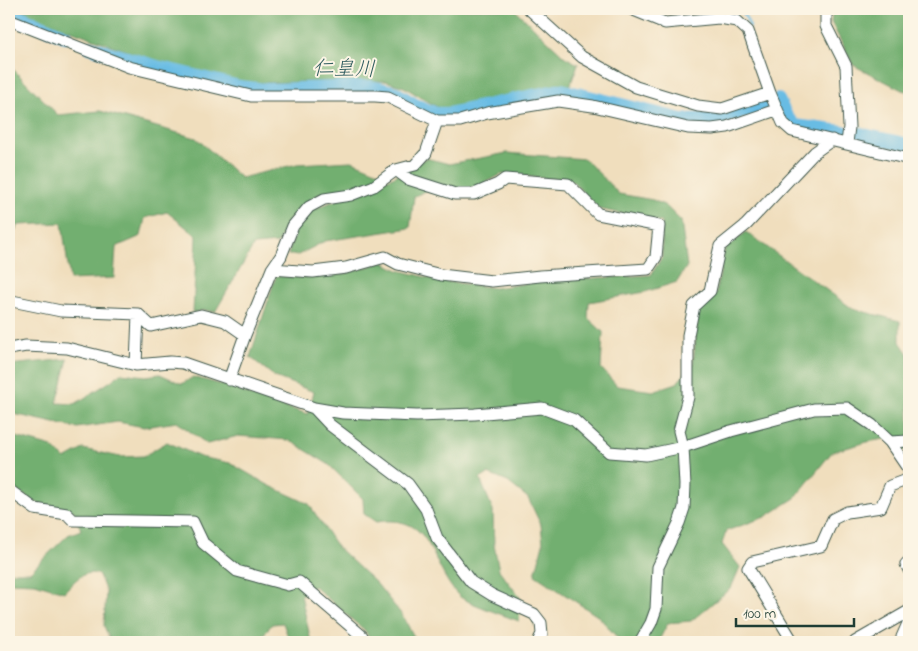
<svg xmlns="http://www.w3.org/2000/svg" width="918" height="651" viewBox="0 0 918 651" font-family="'Indie Flower','Klee One',sans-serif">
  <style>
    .forest { fill: #72af6f; stroke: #487652 }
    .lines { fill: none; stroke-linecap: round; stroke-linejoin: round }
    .stream { stroke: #68bce4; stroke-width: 2.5 }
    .river { stroke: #68bce4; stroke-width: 14 }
    .minor-casing { stroke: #3e5549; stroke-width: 13 }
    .minor { stroke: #fff; stroke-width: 11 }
    .labels { text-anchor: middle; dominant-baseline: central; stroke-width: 4; stroke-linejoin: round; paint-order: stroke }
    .water-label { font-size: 21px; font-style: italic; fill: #315d60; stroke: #fcf5e5 }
  </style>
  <rect width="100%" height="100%" fill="#fcf5e5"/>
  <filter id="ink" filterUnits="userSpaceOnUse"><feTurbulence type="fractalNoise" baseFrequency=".02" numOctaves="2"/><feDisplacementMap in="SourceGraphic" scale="10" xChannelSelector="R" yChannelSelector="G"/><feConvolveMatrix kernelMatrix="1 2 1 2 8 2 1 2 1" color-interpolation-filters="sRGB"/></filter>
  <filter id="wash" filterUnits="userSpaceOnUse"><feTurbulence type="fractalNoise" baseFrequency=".0096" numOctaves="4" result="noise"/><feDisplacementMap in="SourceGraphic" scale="20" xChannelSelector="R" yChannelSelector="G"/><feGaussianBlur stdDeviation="1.12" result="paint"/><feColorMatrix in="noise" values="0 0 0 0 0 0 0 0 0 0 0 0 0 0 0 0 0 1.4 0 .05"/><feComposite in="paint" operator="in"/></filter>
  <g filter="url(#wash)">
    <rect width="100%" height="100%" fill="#f0debd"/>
    <path class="forest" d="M21 9H514L565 57 578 64 570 86 442 110 404 87 386 81 241 83 154 61 40 19Z
      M833 9H909V92L902 90 853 65 831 22Z
      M9 69 14 70 58 115 100 111 196 138 241 178 297 164 352 161 381 173 373 181 350 192 319 194 305 205 288 221 278 243 254 245 215 312 205 310 193 313 197 236 167 212 145 218 141 236 116 247 114 278 70 280 62 223 19 225 9 238Z
      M507 153 585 159 619 194 653 200 666 206 681 221 687 266 677 282 645 292 589 302 588 318 603 332 601 368 617 386 653 391 677 383 693 364 699 308 716 293 725 249 746 232 853 309 900 321V342L909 355V456L895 437 867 442 832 452 795 498 765 517 726 531 722 544 740 567 731 588 691 621 668 623 658 642H621L599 617 535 575 543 544 541 525 528 498 508 482 488 474 480 479 493 510 494 545 499 570 521 599 519 621C508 617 465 602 459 596 427 563 436 513 376 522L364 514 363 499 328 464 289 440 238 436 207 444 177 422 144 427 118 422 77 428 9 413V365L68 359 57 403 75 404 111 381 121 373 146 376 160 374 182 384 193 377 230 387 262 400 308 414 314 392 275 377 250 357 276 276 314 278 344 274 383 262 398 270 441 281 495 288 543 281 651 275 662 257V222L599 209 572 181 502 174 479 186 461 190H426L414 197 410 228 325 241 298 255H288L296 229 312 210 395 176 426 158 449 164Z
      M9 435 52 447 65 459 83 449 120 457 144 456 167 442 200 457 230 463 268 485 309 504 337 547 377 584 402 615 417 642H371L366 632 314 586 301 595 311 642H290L283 623 272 624 258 642H111L104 626 106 592 99 575C84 568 74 582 64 592L35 583 9 582V572H30L68 535 81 530 74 511 37 503 9 486Z"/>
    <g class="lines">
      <path class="stream" d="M739 9 746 18 750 27"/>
      <path class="river" d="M9 12 65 36
        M90 47 157 67 239 87 266 90 371 87 394 92 415 105 436 114H448L561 90 682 120 719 119 767 104
        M778 100 787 118 795 126 843 132
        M855 133 909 145"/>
    </g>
  </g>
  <g filter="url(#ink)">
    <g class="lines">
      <g class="minor-casing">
        <path id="minor" d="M529 9 582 57 636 87 698 106 722 109 770 93 783 123 792 131 909 159
          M631 9 665 23 719 18 737 21 748 31 770 93
          M826 9V26L846 66 849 127 847 143
          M9 20 129 67 251 96H375L388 97 437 121H460L487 113 558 101 593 106 688 128 712 129 727 127 776 110
          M272 269 313 272 346 268 385 257 398 264 441 275 492 281 540 276 648 269 656 257 659 226 598 214 568 184 505 179 498 184 474 194H455L408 179 396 170
          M9 302 12 301 61 311 138 314 151 326 201 315 225 321 245 335
          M9 349 26 346 67 348 136 365 170 362 183 363 314 408 343 413 417 416 475 414 542 408 574 420 609 452 646 455 683 447 731 431 814 409 847 408 872 425 890 442 909 470
          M136 365 138 314
          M229 380 245 335 272 269 281 256 293 226 309 207 324 199 351 195 374 186 396 170 415 165 426 153 437 121
          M314 408 330 425 408 484 426 509 437 538 471 582 492 595 534 614 541 623 542 634 538 642
          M890 442 909 441
          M9 490 35 509 67 514 73 520 193 522 203 543 237 571 288 585 299 582 362 636 365 642
          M909 561 906 564 909 570
          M902 637 909 621
          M640 642 651 623 656 609 658 567 679 523 684 508 685 485 683 447 679 431 688 397V335L694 306 710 291 720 246 746 225 815 152 832 140
          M793 642 748 568 752 562 821 546 833 519 847 512 881 507 890 486 909 479
          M855 642 909 611"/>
      </g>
      <use href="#minor" class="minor"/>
    </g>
  </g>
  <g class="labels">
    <g class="water-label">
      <text transform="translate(344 70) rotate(1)">仁皇川</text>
    </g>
  </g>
  <rect width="918" height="651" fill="none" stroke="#fcf5e5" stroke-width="30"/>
  <path d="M736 618v8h118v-8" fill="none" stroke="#1f3d34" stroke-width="2.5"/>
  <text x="743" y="618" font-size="15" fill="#1f3d34" stroke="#fcf5e5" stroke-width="4" paint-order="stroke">100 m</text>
</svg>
